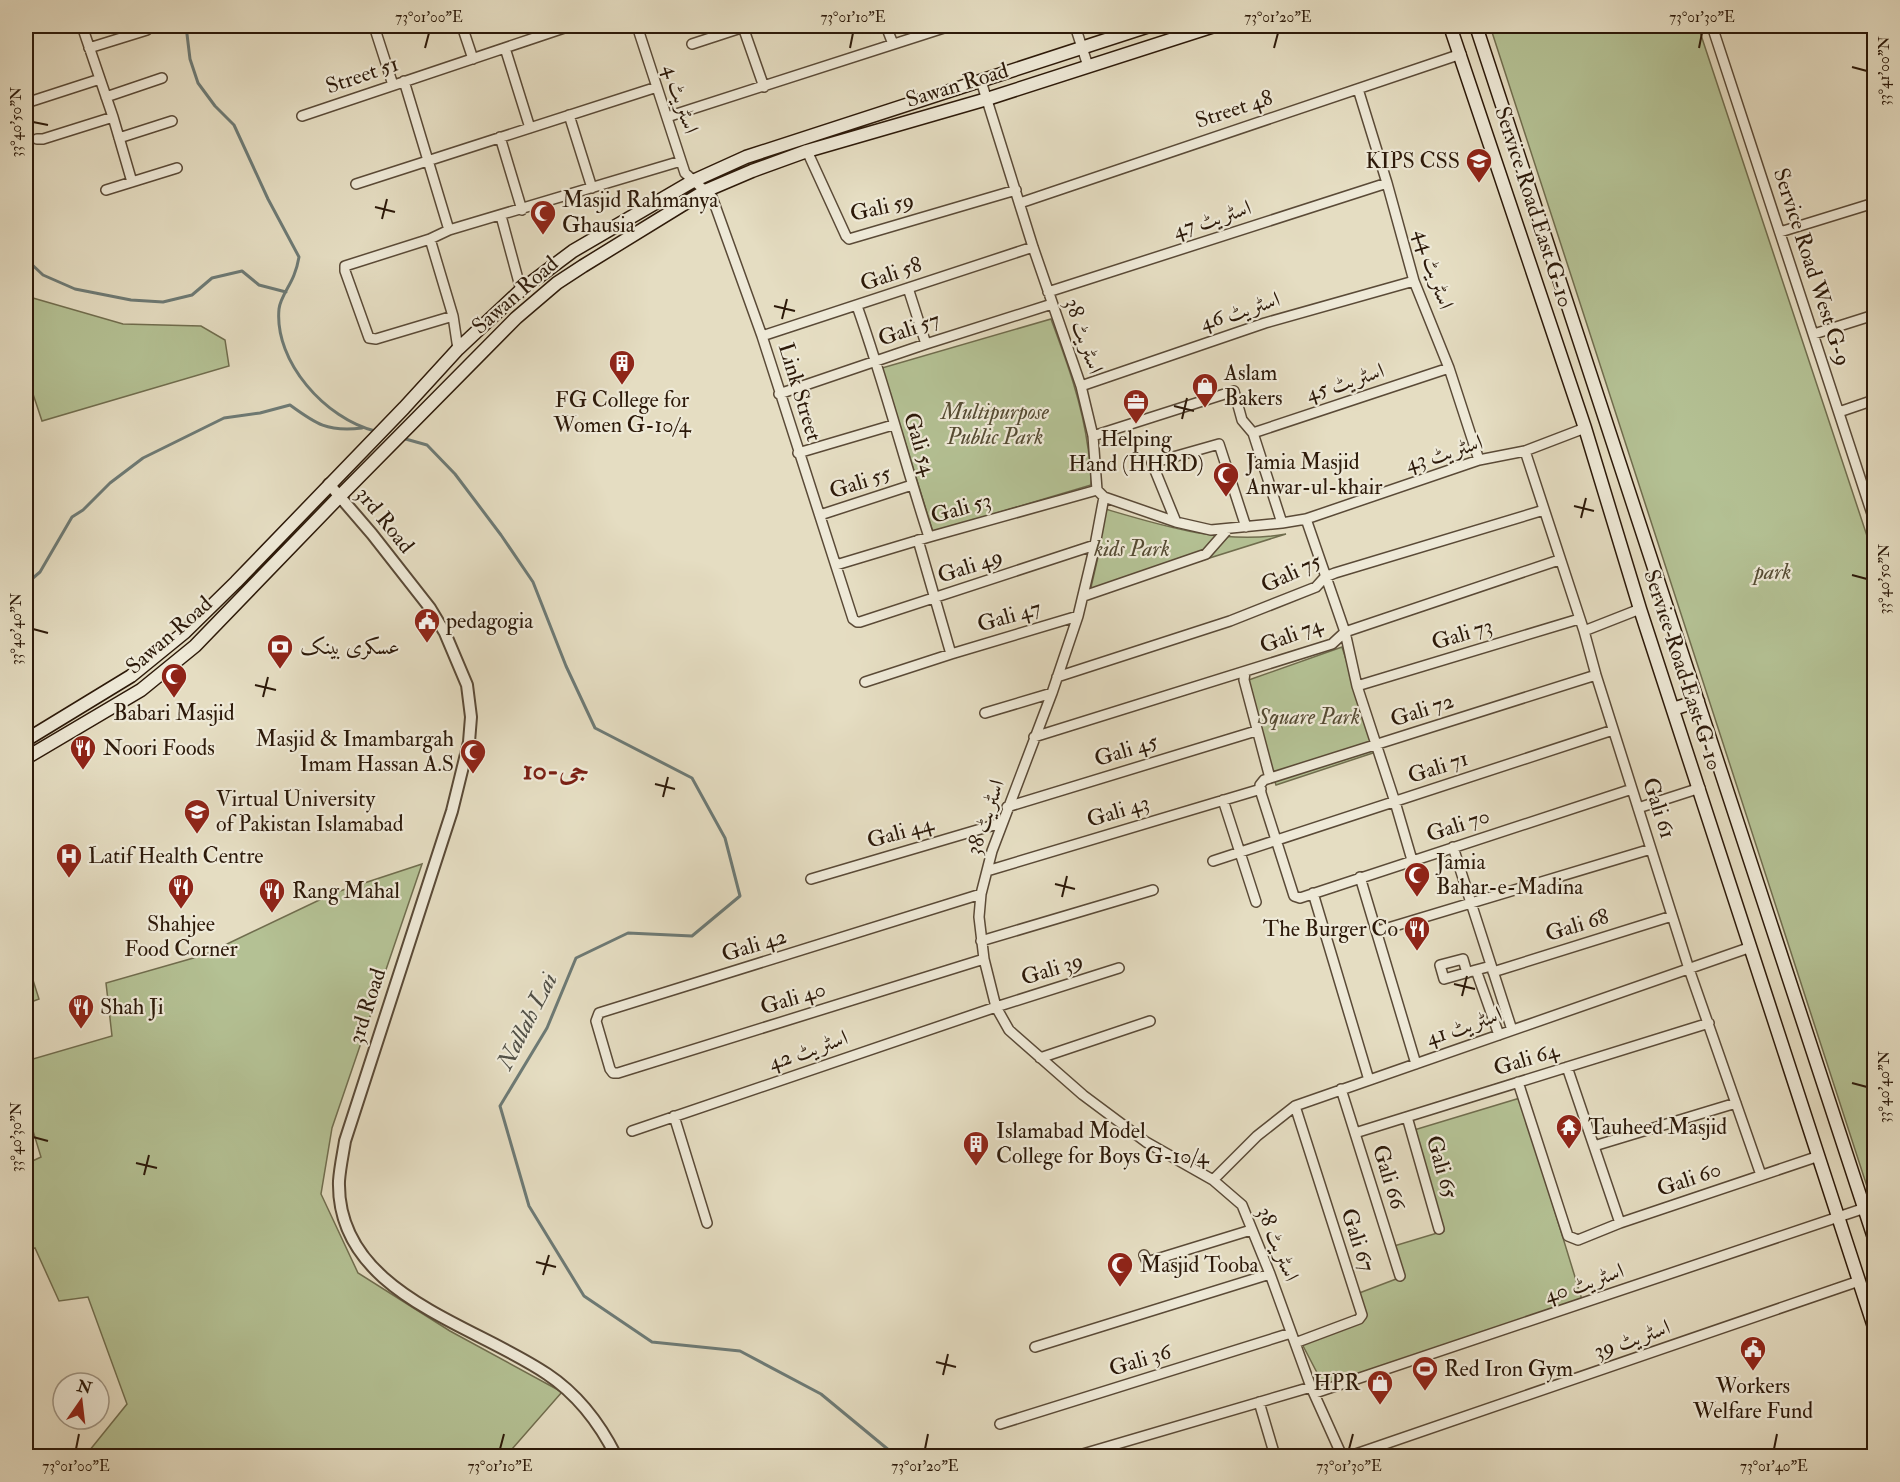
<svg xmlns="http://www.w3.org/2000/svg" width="1900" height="1482" viewBox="0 0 1900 1482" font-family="'IM FELL Double Pica',Amiri,serif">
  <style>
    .green { fill: #b4c194; stroke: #706d4e; stroke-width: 1.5 }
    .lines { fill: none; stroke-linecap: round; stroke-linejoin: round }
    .stream { stroke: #6d7a75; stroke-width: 3 }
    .minor-casing { stroke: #5a4a37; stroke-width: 12 }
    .tertiary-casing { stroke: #5a4a37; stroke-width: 14 }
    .secondary-casing { stroke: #2c1909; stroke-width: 15 }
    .minor { stroke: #eee9d7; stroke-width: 9 }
    .tertiary { stroke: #eee9d7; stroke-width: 10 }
    .secondary { stroke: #eee9d7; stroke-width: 12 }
    .ticks { fill: none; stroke: #2c1909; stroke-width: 2 }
    .labels { text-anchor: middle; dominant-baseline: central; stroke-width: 4.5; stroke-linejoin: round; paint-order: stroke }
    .street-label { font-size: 22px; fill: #2c1909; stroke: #eee9d7 }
    .poi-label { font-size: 22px; fill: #2c1909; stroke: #eee9d7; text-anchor: start }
    .park-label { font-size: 22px; font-style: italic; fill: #554b33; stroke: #eee9d7 }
    .water-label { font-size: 24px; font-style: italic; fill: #525148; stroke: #eee9d7 }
    .district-label { font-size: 28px; font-weight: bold; fill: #7a1f14; stroke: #eee9d7 }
    .neatline { fill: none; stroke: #2c1909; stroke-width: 2 }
    .ticks-label { font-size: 15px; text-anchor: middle; fill: #2c1909 }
  </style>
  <rect width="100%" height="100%" fill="#e5ddc2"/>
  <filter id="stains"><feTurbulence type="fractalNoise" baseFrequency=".00333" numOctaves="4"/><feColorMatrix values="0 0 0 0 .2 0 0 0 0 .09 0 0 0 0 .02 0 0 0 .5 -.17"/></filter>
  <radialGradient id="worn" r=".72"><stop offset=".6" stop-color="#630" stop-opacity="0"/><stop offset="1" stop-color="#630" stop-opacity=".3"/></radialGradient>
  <path class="green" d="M1490 26H1698L1874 557V1208Z
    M26 296 123 324 201 326 225 340 229 366 42 421 26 373Z
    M1051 319C1067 362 1082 403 1088 448 1090 461 1092 473 1091 485L933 532 882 368Z
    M1102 508C1163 526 1222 545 1286 534L1089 596 1101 544Z
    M1342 647 1376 752 1276 785 1243 682Z
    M422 864 332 1128 321 1194 358 1273 450 1331 562 1392 506 1456H85L127 1404 88 1297 59 1301 35 1248 26 1251V1164L41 1157 26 1108V1061L112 1036 106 983 204 955 334 893Z
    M26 958 39 999 26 1004Z
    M1520 1098 1583 1303 1324 1386 1300 1340 1362 1317 1354 1295 1404 1276 1394 1246 1444 1231 1414 1130Z"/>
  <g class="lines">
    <path class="stream" d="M186 26 190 59 198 83 215 106 234 125 268 199 299 257C298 263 296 270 294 275 290 286 280 298 279 309 274 362 326 419 375 431
      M26 259 43 275 75 289 131 300 163 302 192 295 212 278 242 271 259 285 286 292
      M402 438 427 445 455 474 501 535 533 582 566 666 595 728 692 778 725 838 740 896 692 936 628 933 576 958 547 1028 500 1106 529 1206 584 1296 652 1342 740 1351 821 1394 896 1456
      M26 584 40 572 72 517 83 510 110 483 143 458 224 418 260 413 290 405C316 424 327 432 362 428"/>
    <g class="minor-casing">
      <path id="minor" d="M82 26 113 117 132 182
        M374 26 393 85
        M462 26 473 59
        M637 26 685 173 712 197 716 208 762 336 853 619 857 622H860L1095 545
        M886 26 893 44
        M1075 26 1088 66
        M1712 26 1874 520
        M743 27 764 87
        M692 44 747 26
        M89 48 147 30
        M505 48 530 128
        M404 81 449 230
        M981 81 1033 247 1081 386 1093 436 1097 490 1104 497 1095 545 1078 616 1052 693 992 851 981 894 979 917 984 959 996 1007 1009 1030 1083 1095 1146 1142 1213 1180 1242 1205 1270 1274 1311 1387 1342 1456
        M1358 89 1387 183 1414 281 1449 368 1479 460
        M106 97 162 78
        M26 103 100 79
        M569 115 592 188
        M302 116 570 26
        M667 117 950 26
        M26 128V130
        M500 137 522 210
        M119 138 172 121
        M37 139H43L113 117
        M807 151 846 236 849 239 1016 190
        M356 184 657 87
        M106 190 177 168
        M1020 203 1461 54
        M501 216 521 290
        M1780 232 1874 203
        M430 239 453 316 458 349
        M908 288 926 344
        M1048 292 1387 183
        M857 306C884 382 904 460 929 537
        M453 316 376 339 369 338 345 271V266L430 239 449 230 681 161
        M1814 334 1874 315
        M762 336 1033 247
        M1081 386 1265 323 1414 281
        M779 394 926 344 1052 304
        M1839 412 1874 400
        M26 424 28 427 26 432
        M1253 433 1449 368
        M1093 436 1234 391 1242 420 1253 433 1282 523
        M1525 451 1584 631 1596 675 1689 969 1761 1175
        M798 453 893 425
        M1104 497 1176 522 1211 530 1282 523 1306 519 1479 460 1525 451 1585 428
        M820 515 912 485
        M1306 519 1345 632 1357 686 1395 802 1412 860
        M1176 522 1152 463 1219 444 1246 527
        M918 540 951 654
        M836 565 929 537 1097 490
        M1084 596 1206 554 1228 529
        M1584 631 1640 609
        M1245 672 1244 680 1270 778
        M1596 675 1264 780 1260 785 1261 793 1294 896 1300 898 1632 789
        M1057 677 1230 621 1316 587 1325 577 1335 573 1544 510
        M865 682 951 654 1078 616
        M1357 686 1579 619
        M985 713 1052 693
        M1034 737 1332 644 1345 632 1559 560
        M1223 800 1256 902
        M1007 807 1256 731
        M1638 808 1700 788
        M1453 847 1512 1030
        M1213 861 1613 730
        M987 871 1261 789
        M1360 877 1416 1064
        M811 879 1001 823
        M1313 893 1369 1080
        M981 894 599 1013 596 1021 610 1069 613 1073H618L984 959
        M1378 931 1651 849
        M981 941 1153 890
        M1491 966 1476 970 1499 1035
        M1493 972 1672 916
        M1467 973 1463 959 1440 965 1444 979 1476 970
        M1040 1058 1150 1021
        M1567 1067 1620 1223
        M1518 1082 1568 1236 1578 1240 1620 1223 1819 1156
        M1341 1089 1400 1276
        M674 1116 707 1223
        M1407 1117 1439 1229
        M632 1131 996 1007 1119 968
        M1355 1133 1709 1023
        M1594 1146 1736 1103
        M1213 1180 1257 1136 1295 1106 1751 947
        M1144 1255 1147 1262 1251 1230
        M1295 1343 1359 1319 1362 1315 1295 1106
        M1035 1347 1270 1274
        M1315 1393 1865 1208
        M1259 1402 1275 1456
        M1000 1424 1291 1333
        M1076 1456 1311 1387
        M1350 1456 1859 1281"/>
    </g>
    <g class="tertiary-casing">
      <path id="tertiary" d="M329 484 372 534 430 608 445 633 467 685 471 717 469 742 452 811 345 1141C343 1154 340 1167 339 1181 336 1293 472 1323 547 1374 577 1394 600 1424 616 1456"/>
    </g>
    <g class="secondary-casing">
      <path id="secondary" d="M1450 26 1585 428 1640 609 1874 1327
        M1476 26 1874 1238
        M1673 709 1698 701
        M26 740 131 676 185 632 236 582 404 408 458 349 521 290 573 251 693 181 746 157 1149 26
        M26 758 141 690 195 646 340 496 516 318 557 283 583 266 705 191 752 171 807 151 987 99 1214 26"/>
    </g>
    <use href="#minor" class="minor"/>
    <use href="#tertiary" class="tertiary"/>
    <use href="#secondary" class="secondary"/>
  </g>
  <path class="ticks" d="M425 48 429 33M850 48 853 33M1274 48 1278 33M1699 48 1702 33M1852 67 1867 71M33 122 48 125M375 207 395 212M382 219 387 199M774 306 795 311M782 319 787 299M1174 406 1194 411M1182 419 1187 398M1574 506 1594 511M1581 518 1586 498M1852 575 1867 579M33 629 48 633M255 685 276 690M263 697 268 677M655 784 675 789M663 797 668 777M1055 884 1075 889M1062 897 1067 876M1454 984 1475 989M1462 996 1467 976M1852 1083 1867 1087M33 1137 48 1141M136 1163 157 1168M144 1175 149 1155M536 1262 556 1267M543 1275 549 1255M936 1362 956 1367M943 1375 948 1354M76 1449 79 1434M500 1449 504 1434M925 1449 928 1434M1349 1449 1353 1434M1774 1449 1777 1434"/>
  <defs>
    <g id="school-pin" transform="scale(1.35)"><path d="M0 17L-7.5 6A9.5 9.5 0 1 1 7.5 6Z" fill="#8f2418" stroke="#eee9d7"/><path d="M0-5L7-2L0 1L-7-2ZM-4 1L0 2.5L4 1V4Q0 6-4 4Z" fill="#fff"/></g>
    <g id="mosque-pin" transform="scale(1.35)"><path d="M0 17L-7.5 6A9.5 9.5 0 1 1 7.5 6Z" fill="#8f2418" stroke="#eee9d7"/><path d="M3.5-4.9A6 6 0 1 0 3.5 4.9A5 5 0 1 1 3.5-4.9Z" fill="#fff"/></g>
    <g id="building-pin" transform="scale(1.35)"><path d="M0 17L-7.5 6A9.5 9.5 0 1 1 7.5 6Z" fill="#8f2418" stroke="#eee9d7"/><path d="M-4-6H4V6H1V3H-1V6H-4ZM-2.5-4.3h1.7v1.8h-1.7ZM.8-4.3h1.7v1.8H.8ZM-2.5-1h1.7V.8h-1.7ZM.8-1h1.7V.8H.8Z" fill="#fff"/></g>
    <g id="shop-pin" transform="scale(1.35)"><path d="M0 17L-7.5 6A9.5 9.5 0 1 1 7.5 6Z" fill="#8f2418" stroke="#eee9d7"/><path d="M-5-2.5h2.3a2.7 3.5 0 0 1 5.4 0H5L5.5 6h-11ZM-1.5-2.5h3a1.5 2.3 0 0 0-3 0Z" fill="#fff"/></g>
    <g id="office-pin" transform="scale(1.35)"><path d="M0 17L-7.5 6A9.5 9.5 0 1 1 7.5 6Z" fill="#8f2418" stroke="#eee9d7"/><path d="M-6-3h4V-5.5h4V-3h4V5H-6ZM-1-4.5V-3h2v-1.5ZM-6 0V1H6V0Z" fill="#fff"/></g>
    <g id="civic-pin" transform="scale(1.35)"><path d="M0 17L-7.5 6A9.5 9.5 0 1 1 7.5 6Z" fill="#8f2418" stroke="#eee9d7"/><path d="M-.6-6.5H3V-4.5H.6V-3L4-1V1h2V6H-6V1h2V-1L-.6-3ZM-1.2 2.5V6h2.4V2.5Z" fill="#fff"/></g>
    <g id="bank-pin" transform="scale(1.35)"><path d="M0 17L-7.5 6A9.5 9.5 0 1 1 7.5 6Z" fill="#8f2418" stroke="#eee9d7"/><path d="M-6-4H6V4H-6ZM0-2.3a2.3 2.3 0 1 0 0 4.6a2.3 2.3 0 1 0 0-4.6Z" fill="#fff"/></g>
    <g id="restaurant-pin" transform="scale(1.35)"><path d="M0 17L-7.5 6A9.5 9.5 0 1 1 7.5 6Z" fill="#8f2418" stroke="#eee9d7"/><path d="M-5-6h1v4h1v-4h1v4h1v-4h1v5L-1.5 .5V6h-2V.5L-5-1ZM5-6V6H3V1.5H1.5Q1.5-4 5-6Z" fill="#fff"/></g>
    <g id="university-pin" transform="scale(1.35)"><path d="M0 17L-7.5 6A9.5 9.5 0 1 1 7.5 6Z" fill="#8f2418" stroke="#eee9d7"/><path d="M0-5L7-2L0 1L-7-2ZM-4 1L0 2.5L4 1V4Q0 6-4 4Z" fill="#fff"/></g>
    <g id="hospital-pin" transform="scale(1.35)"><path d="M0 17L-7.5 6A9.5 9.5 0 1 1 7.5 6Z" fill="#8f2418" stroke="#eee9d7"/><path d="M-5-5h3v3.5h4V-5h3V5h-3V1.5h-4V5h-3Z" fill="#fff"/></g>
    <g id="temple-pin" transform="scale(1.35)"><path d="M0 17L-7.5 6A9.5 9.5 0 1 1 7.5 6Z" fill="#8f2418" stroke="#eee9d7"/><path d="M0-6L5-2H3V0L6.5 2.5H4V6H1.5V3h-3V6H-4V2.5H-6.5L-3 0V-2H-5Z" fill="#fff"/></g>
    <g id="stadium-pin" transform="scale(1.35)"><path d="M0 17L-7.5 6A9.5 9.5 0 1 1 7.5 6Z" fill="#8f2418" stroke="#eee9d7"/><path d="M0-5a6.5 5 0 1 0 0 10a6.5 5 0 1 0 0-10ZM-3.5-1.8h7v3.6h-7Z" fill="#fff"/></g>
  </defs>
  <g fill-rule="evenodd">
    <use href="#school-pin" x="1479" y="161"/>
    <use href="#mosque-pin" x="543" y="213"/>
    <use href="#building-pin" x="622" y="363"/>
    <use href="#shop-pin" x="1205" y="386"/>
    <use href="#office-pin" x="1136" y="402"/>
    <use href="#mosque-pin" x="1226" y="475"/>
    <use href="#civic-pin" x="427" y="621"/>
    <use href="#bank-pin" x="280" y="647"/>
    <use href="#mosque-pin" x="174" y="676"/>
    <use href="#restaurant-pin" x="83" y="748"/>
    <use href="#mosque-pin" x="473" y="752"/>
    <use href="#university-pin" x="197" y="812"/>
    <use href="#hospital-pin" x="69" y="856"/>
    <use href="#mosque-pin" x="1417" y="875"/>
    <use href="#restaurant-pin" x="181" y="887"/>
    <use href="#restaurant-pin" x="272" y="891"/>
    <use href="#restaurant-pin" x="1417" y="929"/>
    <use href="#restaurant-pin" x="81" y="1007"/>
    <use href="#temple-pin" x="1569" y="1127"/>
    <use href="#building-pin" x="976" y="1144"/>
    <use href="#mosque-pin" x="1120" y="1265"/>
    <use href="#civic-pin" x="1753" y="1349"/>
    <use href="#stadium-pin" x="1425" y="1369"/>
    <use href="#shop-pin" x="1380" y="1383"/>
  </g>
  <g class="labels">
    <g class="street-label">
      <text transform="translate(362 75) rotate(-19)">Street 51</text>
      <text transform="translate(957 85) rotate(-17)">Sawan Road</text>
      <text transform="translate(681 99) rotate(72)">اسٹریٹ 4</text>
      <text transform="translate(1234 109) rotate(-18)">Street 48</text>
      <text transform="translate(882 207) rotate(-13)">Gali 59</text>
      <text transform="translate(1534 207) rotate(72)">Service Road East G-10</text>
      <text transform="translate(1212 219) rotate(-18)">اسٹریٹ 47</text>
      <text transform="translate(1812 267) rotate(72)">Service Road West G-9</text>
      <text transform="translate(1434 269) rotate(72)">اسٹریٹ 44</text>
      <text transform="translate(891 274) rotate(-19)">Gali 58</text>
      <text transform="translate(515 295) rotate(-41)">Sawan Road</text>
      <text transform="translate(1240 311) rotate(-18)">اسٹریٹ 46</text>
      <text transform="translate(909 329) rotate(-19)">Gali 57</text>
      <text transform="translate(1084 336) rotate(71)">اسٹریٹ 38</text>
      <text transform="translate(1345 382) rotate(-18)">اسٹریٹ 45</text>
      <text transform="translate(800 392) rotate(73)">Link Street</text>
      <text transform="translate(920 444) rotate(73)">Gali 54</text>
      <text transform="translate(1444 453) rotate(-17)">اسٹریٹ 43</text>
      <text transform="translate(860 482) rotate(-18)">Gali 55</text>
      <text transform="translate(961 508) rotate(-16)">Gali 53</text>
      <text transform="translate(385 520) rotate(51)">3rd Road</text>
      <text transform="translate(970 566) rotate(-18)">Gali 49</text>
      <text transform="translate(1291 573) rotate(-25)">Gali 75</text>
      <text transform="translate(1009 616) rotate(-16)">Gali 47</text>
      <text transform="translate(1462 634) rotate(-17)">Gali 73</text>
      <text transform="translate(169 635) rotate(-41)">Sawan Road</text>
      <text transform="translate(1291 635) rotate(-21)">Gali 74</text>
      <text transform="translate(1683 670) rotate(72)">Service Road East G-10</text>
      <text transform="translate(1422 710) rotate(-18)">Gali 72</text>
      <text transform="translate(1126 750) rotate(-17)">Gali 45</text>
      <text transform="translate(1438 767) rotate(-18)">Gali 71</text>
      <text transform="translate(1659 808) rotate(72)">Gali 61</text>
      <text transform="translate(1118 811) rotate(-17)">Gali 43</text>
      <text transform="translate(985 817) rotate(-71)">اسٹریٹ 38</text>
      <text transform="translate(1458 825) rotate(-18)">Gali 70</text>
      <text transform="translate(900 832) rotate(-16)">Gali 44</text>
      <text transform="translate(1577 925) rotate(-17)">Gali 68</text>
      <text transform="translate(754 945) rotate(-17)">Gali 42</text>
      <text transform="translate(1052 969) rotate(-17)">Gali 39</text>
      <text transform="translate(793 998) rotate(-17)">Gali 40</text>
      <text transform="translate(367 1006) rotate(-72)">3rd Road</text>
      <text transform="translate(1464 1026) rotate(-19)">اسٹریٹ 41</text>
      <text transform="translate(808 1050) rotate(-19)">اسٹریٹ 42</text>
      <text transform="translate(1526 1059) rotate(-17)">Gali 64</text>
      <text transform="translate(1442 1167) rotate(74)">Gali 65</text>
      <text transform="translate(1389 1177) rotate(73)">Gali 66</text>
      <text transform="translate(1689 1179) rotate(-19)">Gali 60</text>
      <text transform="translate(1358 1240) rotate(72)">Gali 67</text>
      <text transform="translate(1278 1244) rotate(68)">اسٹریٹ 38</text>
      <text transform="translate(1584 1283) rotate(-19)">اسٹریٹ 40</text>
      <text transform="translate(1632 1339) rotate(-19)">اسٹریٹ 39</text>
      <text transform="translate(1140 1360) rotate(-17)">Gali 36</text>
    </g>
    <g class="poi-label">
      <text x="1460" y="161" text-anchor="end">KIPS CSS</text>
      <text x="562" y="200">Masjid Rahmanya<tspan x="562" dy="25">Ghausia</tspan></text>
      <text x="1224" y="373">Aslam<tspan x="1224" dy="25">Bakers</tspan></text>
      <text x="622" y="400" text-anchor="middle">FG College for<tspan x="622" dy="25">Women G-10/4</tspan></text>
      <text x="1136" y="439" text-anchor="middle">Helping<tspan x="1136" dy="25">Hand (HHRD)</tspan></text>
      <text x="1246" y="462">Jamia Masjid<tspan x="1246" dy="25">Anwar-ul-khair</tspan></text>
      <text x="446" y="621">pedagogia</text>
      <text x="300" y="647">عسکری بینک</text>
      <text x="174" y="713" text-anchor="middle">Babari Masjid</text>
      <text x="454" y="739" text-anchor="end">Masjid &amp; Imambargah<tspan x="454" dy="25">Imam Hassan A.S</tspan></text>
      <text x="103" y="748">Noori Foods</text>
      <text x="216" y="799">Virtual University<tspan x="216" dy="25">of Pakistan Islamabad</tspan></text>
      <text x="88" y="856">Latif Health Centre</text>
      <text x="1436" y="862">Jamia<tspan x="1436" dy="25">Bahar-e-Madina</tspan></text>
      <text x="292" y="891">Rang Mahal</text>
      <text x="181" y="924" text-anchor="middle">Shahjee<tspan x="181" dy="25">Food Corner</tspan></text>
      <text x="1398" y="929" text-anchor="end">The Burger Co</text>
      <text x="100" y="1007">Shah Ji</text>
      <text x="1588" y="1127">Tauheed Masjid</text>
      <text x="996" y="1131">Islamabad Model<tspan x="996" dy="25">College for Boys G-10/4</tspan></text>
      <text x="1140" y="1265">Masjid Tooba</text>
      <text x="1444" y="1369">Red Iron Gym</text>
      <text x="1360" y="1383" text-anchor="end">HPR</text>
      <text x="1753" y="1386" text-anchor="middle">Workers<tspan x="1753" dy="25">Welfare Fund</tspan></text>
    </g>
    <g class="park-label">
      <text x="995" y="412">Multipurpose<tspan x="995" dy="25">Public Park</tspan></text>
      <text x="1132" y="549">kids Park</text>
      <text x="1773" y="572">park</text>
      <text x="1309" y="717">Square Park</text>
    </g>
    <g class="water-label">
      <text transform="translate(527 1021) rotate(-63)">Nallah Lai</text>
    </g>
    <g class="district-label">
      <text x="556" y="770">جی-10</text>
    </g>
  </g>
  <rect width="1900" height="1482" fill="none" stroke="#e5ddc2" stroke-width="66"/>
  <g transform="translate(81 1401) rotate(14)"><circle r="28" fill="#eee9d7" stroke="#a09685" stroke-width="1.5"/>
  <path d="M0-4.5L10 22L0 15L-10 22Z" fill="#8f2418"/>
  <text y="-9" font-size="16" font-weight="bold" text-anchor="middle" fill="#2c1909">N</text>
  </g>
  <rect x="33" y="33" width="1834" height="1416" class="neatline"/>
  <g class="ticks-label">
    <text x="429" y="22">73°01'00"E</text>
    <text x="853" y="22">73°01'10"E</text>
    <text x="1278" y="22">73°01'20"E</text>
    <text x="1702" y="22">73°01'30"E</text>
    <text transform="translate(1884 71) rotate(-90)" y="5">33°41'00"N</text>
    <text transform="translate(16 122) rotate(-90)" y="5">33°40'50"N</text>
    <text transform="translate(1884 579) rotate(-90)" y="5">33°40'50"N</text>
    <text transform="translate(16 629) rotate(-90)" y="5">33°40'40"N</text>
    <text transform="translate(1884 1087) rotate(-90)" y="5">33°40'40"N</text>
    <text transform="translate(16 1137) rotate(-90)" y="5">33°40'30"N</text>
    <text x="76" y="1471">73°01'00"E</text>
    <text x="500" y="1471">73°01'10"E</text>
    <text x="925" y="1471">73°01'20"E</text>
    <text x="1349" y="1471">73°01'30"E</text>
    <text x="1774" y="1471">73°01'40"E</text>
  </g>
  <rect width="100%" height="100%" filter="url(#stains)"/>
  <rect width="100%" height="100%" fill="url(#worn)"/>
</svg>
